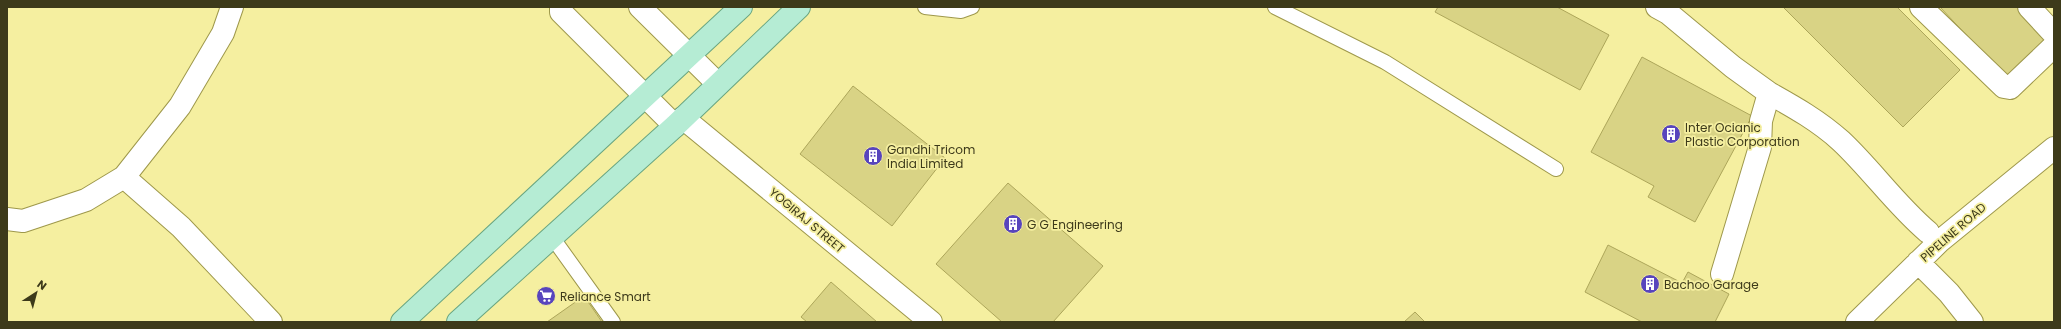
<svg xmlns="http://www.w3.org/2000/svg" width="2061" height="329" viewBox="0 0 2061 329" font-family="Poppins,sans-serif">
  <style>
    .building { fill: #d9d385; stroke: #ada65a }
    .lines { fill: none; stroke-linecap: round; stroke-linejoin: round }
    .service-casing { stroke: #9e984b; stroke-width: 16 }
    .minor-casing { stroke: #9e984b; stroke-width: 24 }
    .primary-casing { stroke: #6aa681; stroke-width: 24 }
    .service { stroke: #fff; stroke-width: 14 }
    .minor { stroke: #fff; stroke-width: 22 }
    .primary { stroke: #b5ecd4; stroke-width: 22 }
    .labels { text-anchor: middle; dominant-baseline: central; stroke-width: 3.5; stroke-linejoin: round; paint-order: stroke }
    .poi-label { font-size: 12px; fill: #3d3a1a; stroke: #f5efa0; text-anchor: start }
    .street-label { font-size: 12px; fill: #3d3a1a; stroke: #f5efa0 }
  </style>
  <rect width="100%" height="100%" fill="#f5efa0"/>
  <path class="building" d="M1438 7H1557L1609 35 1580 90 1435 12Z
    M1783 7H1897L1960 70 1903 127Z
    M1940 7H2019L2051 41 2009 81Z
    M1642 57 1752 116 1695 222 1648 197 1654 186 1591 152Z
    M853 86 945 158 892 226 800 154Z
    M1008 183 1103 266 1053 322H1002L936 264Z
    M1608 245 1682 283 1688 272 1729 294 1715 322H1642L1585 292Z
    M831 282 877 322H807L801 317Z
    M584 296 602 322H547Z
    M1415 312 1425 322H1404Z"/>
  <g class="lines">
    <g class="service-casing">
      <path id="service" d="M925 7 961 11 972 7
        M1275 7 1385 62 1556 169
        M552 237 613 322"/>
    </g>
    <g class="minor-casing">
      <path id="minor" d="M561 7V12L675 126
        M640 7 718 84
        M1657 7 1668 13 1733 67 1769 93 1761 121 1760 147 1722 274
        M1921 7 2004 87 2010 88 2054 46
        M2029 7 2054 34
        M1769 93C1794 107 1819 121 1841 141 1871 169 1896 205 1928 232
        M683 118 931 322
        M124 177 181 227 271 322
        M7 219 23 221 86 200 124 177 180 106 223 33 232 7
        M1918 262 1949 293 1972 322
        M1857 322 1940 241 2054 148"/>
    </g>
    <g class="primary-casing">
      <path id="primary" d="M402 322 741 7
        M458 322 675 126 799 7"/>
    </g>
    <use href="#service" class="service"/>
    <use href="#minor" class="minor"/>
    <use href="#primary" class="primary"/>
  </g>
  <defs>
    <g id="building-disc" transform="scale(1)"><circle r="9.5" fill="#5845bd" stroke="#f5efa0"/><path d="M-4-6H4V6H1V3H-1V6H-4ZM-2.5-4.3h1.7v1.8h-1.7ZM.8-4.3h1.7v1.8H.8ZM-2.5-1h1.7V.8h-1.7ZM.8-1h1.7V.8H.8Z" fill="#fff"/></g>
    <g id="supermarket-disc" transform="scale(1)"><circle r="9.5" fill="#5845bd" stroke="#f5efa0"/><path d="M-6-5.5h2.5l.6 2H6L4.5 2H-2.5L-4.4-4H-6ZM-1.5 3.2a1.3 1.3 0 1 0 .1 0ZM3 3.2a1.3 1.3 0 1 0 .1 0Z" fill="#fff"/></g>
  </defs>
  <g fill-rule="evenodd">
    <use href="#building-disc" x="1671" y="134"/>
    <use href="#building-disc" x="873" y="156"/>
    <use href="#building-disc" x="1013" y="224"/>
    <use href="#building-disc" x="1650" y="284"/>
    <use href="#supermarket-disc" x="546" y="296"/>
  </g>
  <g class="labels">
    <g class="poi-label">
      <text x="1685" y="127">Inter Ocianic<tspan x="1685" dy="14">Plastic Corporation</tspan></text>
      <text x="887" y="149">Gandhi Tricom<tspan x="887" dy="14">India Limited</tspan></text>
      <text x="1027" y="224">G G Engineering</text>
      <text x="1664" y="284">Bachoo Garage</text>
      <text x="560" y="296">Reliance Smart</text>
    </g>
    <g class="street-label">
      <text transform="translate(807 220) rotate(40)">YOGIRAJ STREET</text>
      <text transform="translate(1953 232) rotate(-41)">PIPELINE ROAD</text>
    </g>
  </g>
  <rect width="2061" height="329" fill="none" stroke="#3d3a1a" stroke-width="16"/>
  <g transform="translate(36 293) rotate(36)" stroke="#f5efa0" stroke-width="3" paint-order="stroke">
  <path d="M0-3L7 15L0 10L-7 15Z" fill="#3d3a1a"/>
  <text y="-6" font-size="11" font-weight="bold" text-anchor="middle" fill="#3d3a1a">N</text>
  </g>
</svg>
